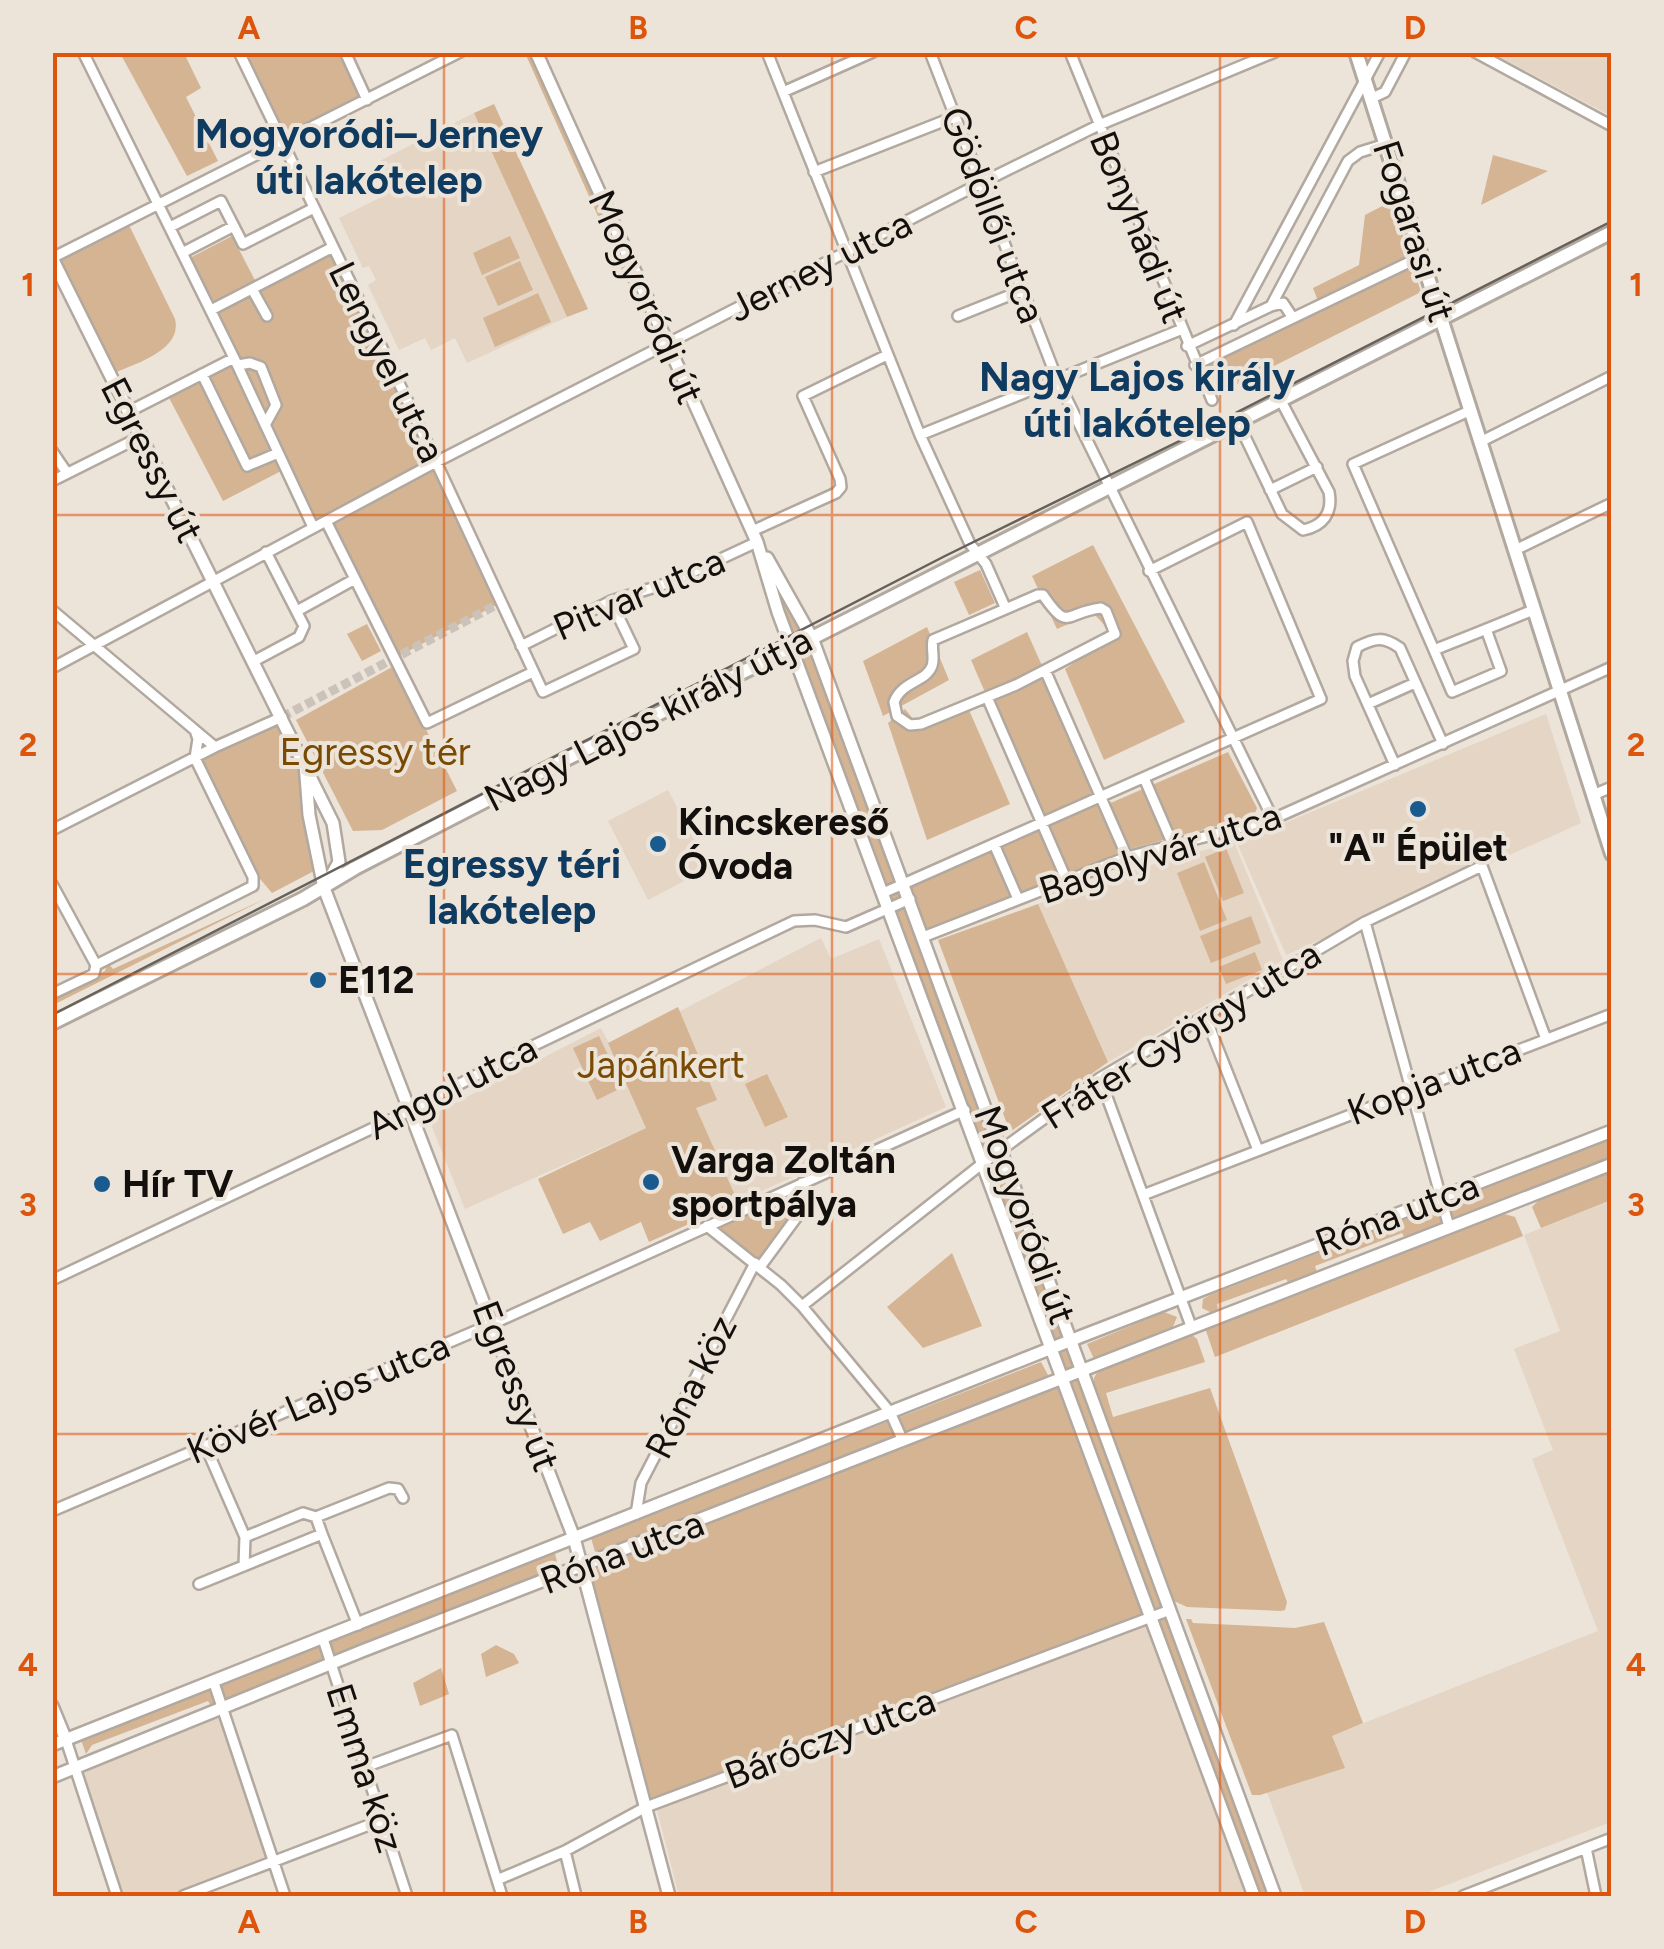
<svg xmlns="http://www.w3.org/2000/svg" width="1664" height="1949" viewBox="0 0 1664 1949" font-family="Figtree,sans-serif">
  <style>
    .built { fill: #e4d5c5 }
    .green { fill: #d4b492 }
    .lines { fill: none; stroke-linecap: round; stroke-linejoin: round }
    .minor-tunnel { stroke: #cbc3ba; stroke-width: 9; stroke-dasharray: 9 4.5; stroke-linecap: butt }
    .minor-casing { stroke: #b1a89f; stroke-width: 14 }
    .tertiary-casing { stroke: #b1a89f; stroke-width: 16 }
    .secondary-casing { stroke: #b1a89f; stroke-width: 18 }
    .minor { stroke: #fff; stroke-width: 9 }
    .tertiary { stroke: #fff; stroke-width: 11 }
    .secondary { stroke: #fff; stroke-width: 12 }
    .tram { stroke: #66615b; stroke-width: 2.5 }
    .grid { fill: none; stroke: #dd550c; stroke-width: 2.5; stroke-opacity: 0.55 }
    .poi-dot { fill: #195a8f; stroke: #ece3d9; stroke-width: 4 }
    .labels { text-anchor: middle; dominant-baseline: central; stroke-width: 8; stroke-linejoin: round; paint-order: stroke }
    .street-label { font-size: 38px; fill: #120f0c; stroke: #ece3d9 }
    .park-label { font-size: 38px; fill: #794a02; stroke: #ece3d9 }
    .poi-label { font-size: 38px; font-weight: bold; fill: #120f0c; stroke: #ece3d9; text-anchor: start }
    .neighbourhood-label { font-size: 40px; font-weight: bold; fill: #0f3b60; stroke: #ece3d9 }
    .neatline { fill: none; stroke: #dd550c; stroke-width: 4 }
    .grid-label { font-size: 32px; text-anchor: middle; font-weight: bold; fill: #dd550c }
  </style>
  <rect width="100%" height="100%" fill="#ece3d9"/>
  <path class="built" d="M1493 53H1611V116L1532 74Z
    M474 113 567 317 467 363 455 338 431 350 425 338 399 350 368 285 376 280 369 266 363 268 339 218 386 195 372 165Z
    M1546 714 1581 823 1286 955 1237 843Z
    M668 790 709 868 648 900 608 821Z
    M1234 842 1283 960 1108 1062 1038 904 1133 870Z
    M821 938 831 959 879 939 946 1107 738 1202 695 1106 465 1209 428 1117 601 1028 611 1047Z
    M1611 1200V1822L1418 1896H1305L1267 1792 1344 1768 1331 1736 1598 1631 1532 1459 1553 1450 1514 1349 1560 1331 1524 1235Z
    M1149 1620 1249 1896H679L656 1806Z
    M222 1711 271 1860 179 1896H118L77 1769Z"/>
  <path class="green" d="M120 53H184L201 88 186 97 218 161 187 176Z
    M239 53H345L367 100 282 143Z
    M525 53H534L643 296 635 299Z
    M494 104 588 309 567 317 474 113Z
    M1493 155 1548 171 1481 205Z
    M1392 201 1421 292 1220 393 1204 355 1318 301 1313 288 1359 265 1365 215Z
    M127 221 175 319C183 351 133 364 110 375L53 258Z
    M232 236 258 286 333 247 500 603 395 658 326 521 313 527 285 469 223 501 166 392 233 358 186 260Z
    M510 236 520 258 482 275 473 253Z
    M520 261 533 290 498 306 485 277Z
    M538 293 551 322 495 347 483 318Z
    M757 542 800 612 1275 1896H1254L1149 1618 646 1807 582 1567 1059 1377Z
    M1093 545 1185 722 1104 760 1065 669 1114 635 1093 613 1057 629 1032 576Z
    M980 570 995 603 969 615 954 582Z
    M367 624 381 651 362 661 347 634Z
    M927 627 949 680 883 716 863 661Z
    M1027 632 1127 857 1067 881 971 660Z
    M394 666 457 791 382 830 353 831 296 720Z
    M905 709 922 730 969 710 1010 804 927 840 888 723Z
    M275 716 301 769 314 871 272 893 245 861 195 758Z
    M1228 752 1257 808 1254 816 1126 850 1106 805Z
    M1040 826 1064 880 926 932 908 884Z
    M1226 848 1244 893 1223 901 1205 857Z
    M1204 862 1227 920 1200 931 1177 873Z
    M267 898 53 1005V1000L105 971 108 963 113 969Z
    M1038 904 1108 1062 1010 1132 938 940Z
    M1251 916 1261 943 1211 963 1200 936Z
    M1255 952 1262 970 1226 984 1219 967Z
    M678 1007 717 1100 696 1108 738 1202 649 1242 641 1222 600 1241 590 1222 563 1234 538 1179 646 1128 608 1043Z
    M599 1036 623 1087 597 1100 573 1048Z
    M767 1074 788 1117 765 1127 745 1084Z
    M1611 1139V1159L1407 1242 1402 1233 1315 1266 1318 1275 1290 1286 1286 1279 1217 1304 1218 1310 1212 1313 1202 1308 1203 1299 1210 1295Z
    M1611 1168V1200L1541 1228 1532 1207 1544 1195Z
    M797 1189 791 1217 758 1259 717 1228Z
    M1501 1213 1515 1217 1523 1236 1215 1357 1205 1328Z
    M952 1253 982 1326 923 1348 887 1307Z
    M1164 1312 1177 1317 1172 1329 1094 1359 1087 1344Z
    M1191 1334 1197 1339 1205 1362 1106 1393 1113 1417 1210 1388 1287 1602 1285 1610 1281 1611 1187 1607 1174 1601 1094 1392V1378L1099 1369Z
    M1041 1362 1049 1377 596 1555 591 1538Z
    M555 1553 559 1571 211 1706 208 1701 92 1745 86 1754 81 1740Z
    M1186 1619H1191L1193 1623 1295 1628 1324 1622 1363 1723 1332 1736 1345 1768 1260 1795H1252Z
    M496 1645 514 1654 519 1663 486 1677 481 1654Z
    M441 1668 449 1694 420 1706 413 1683Z"/>
  <g class="lines">
    <path class="minor-tunnel" d="M282 717 500 603"/>
    <g class="minor-casing">
      <path id="minor" d="M83 52 234 358 313 527
        M239 52 411 408 543 692 634 649 611 601
        M345 52 367 100
        M767 52 920 435 970 544 986 564 1005 607
        M930 52 1057 379 1273 819
        M1070 52 1212 400
        M1475 52 1612 126
        M783 92 873 52
        M1370 99 1385 92 1406 52
        M814 172 954 117
        M170 227 221 201 243 244 314 208
        M182 253 234 226
        M52 258 460 52
        M252 289 267 316
        M1271 306 1283 303 1293 318
        M211 310 333 247
        M958 316 1023 290
        M1234 325 1380 52
        M1187 346 1271 306 1348 161 1360 152 1386 144
        M238 365 250 363 261 367 276 405 265 425
        M1195 365 1422 256
        M202 374 247 466 278 453
        M128 412 234 358
        M1237 420 1282 514 1303 530C1323 526 1333 513 1329 492L1280 399
        M920 435 1180 330
        M1480 442 1612 376
        M52 451 67 473
        M52 481 140 437
        M1270 490 1317 467
        M326 521 427 723 533 672
        M752 531 836 493 841 487 840 479 803 396 887 355
        M1515 550 1612 503
        M1038 595H1043C1069 633 1065 612 1101 608L1106 611 1115 634 1016 685 921 724 910 725 897 716 894 702C902 681 926 682 932 666 935 658 931 649 933 640Z
        M52 610 215 747
        M297 611 355 579
        M1486 629 1501 671 1452 692 1434 650C1467 637 1500 624 1533 610
        M521 646 611 601 671 582 757 542
        M1434 650 1353 464 1469 411
        M254 661 299 637 304 626 266 552
        M52 668 436 462 979 184 1099 125 1275 52
        M1045 670 1127 857
        M987 697 1067 881
        M1368 704 1415 683
        M1395 765 1355 676 1353 661 1357 647C1375 638 1383 636 1400 648L1443 744
        M1144 778 1173 845
        M1593 795 1612 787
        M52 830 215 747 282 717
        M994 844 1018 899
        M52 884 96 965
        M883 893 1321 699 1247 522 1149 571
        M1365 922 1449 1227
        M923 937 1127 857 1273 819 1612 667
        M52 994 94 974 96 965 253 886V877L195 758 198 739 195 730
        M1205 1016 1258 1150
        M1100 1078 1191 1326
        M1143 1195 1612 1014
        M707 1226 781 1285 802 1306 890 1412 903 1441
        M760 1267 796 1218 802 1183
        M52 1280 409 1111 518 1053 794 921 815 920 846 927 910 899
        M802 1306 983 1163 1100 1078 1365 922 1482 866 1546 1039
        M205 1445 245 1537
        M52 1511 492 1324 965 1110
        M636 1514 641 1483 755 1263
        M322 1534 358 1625
        M245 1537 303 1513 316 1517
        M244 1566 245 1537
        M199 1584 322 1534 316 1517 389 1488 398 1489 403 1498
        M323 1639 407 1896
        M214 1683 285 1896
        M66 1740 117 1896
        M365 1767 452 1735 502 1896
        M1586 1848 1596 1896
        M565 1851 576 1896
        M497 1880 565 1851 646 1807 1170 1610
        M183 1896 382 1820
        M1463 1896 1612 1838"/>
    </g>
    <g class="tertiary-casing">
      <path id="tertiary" d="M536 52 757 542 778 612 1254 1896
        M52 258 333 823 339 862 326 885
        M767 558 812 638 1275 1896
        M305 763 309 815 324 888 574 1538 669 1896
        M52 1706 66 1740
        M52 1745 1082 1336 1612 1131
        M52 1777 362 1651 1612 1164"/>
    </g>
    <g class="secondary-casing">
      <path id="secondary" d="M1356 52 1612 854
        M52 1023 303 899 355 868 564 760 812 638 1612 232"/>
    </g>
    <use href="#minor" class="minor"/>
    <use href="#tertiary" class="tertiary"/>
    <use href="#secondary" class="secondary"/>
    <path class="tram" d="M52 1015 945 556 1208 427 1612 221"/>
  </g>
  <path class="grid" d="M444 52V1896M832 52V1896M1220 52V1896M52 515H1612M52 974H1612M52 1434H1612"/>
  <g class="poi-dot">
    <circle cx="1418" cy="809" r="10"/>
    <circle cx="658" cy="844" r="10"/>
    <circle cx="318" cy="980" r="10"/>
    <circle cx="651" cy="1182" r="10"/>
    <circle cx="102" cy="1184" r="10"/>
  </g>
  <g class="labels">
    <g class="street-label">
      <text transform="translate(993 215) rotate(69)">Gödöllői utca</text>
      <text transform="translate(1139 227) rotate(68)">Bonyhádi út</text>
      <text transform="translate(1414 231) rotate(72)">Fogarasi út</text>
      <text transform="translate(820 266) rotate(-27)">Jerney utca</text>
      <text transform="translate(646 297) rotate(66)">Mogyoródi út</text>
      <text transform="translate(387 362) rotate(64)">Lengyel utca</text>
      <text transform="translate(152 460) rotate(63)">Egressy út</text>
      <text transform="translate(639 594) rotate(-23)">Pitvar utca</text>
      <text transform="translate(648 719) rotate(-27)">Nagy Lajos király útja</text>
      <text transform="translate(1160 853) rotate(-18)">Bagolyvár utca</text>
      <text transform="translate(1181 1035) rotate(-32)">Fráter György utca</text>
      <text transform="translate(1434 1081) rotate(-21)">Kopja utca</text>
      <text transform="translate(452 1087) rotate(-27)">Angol utca</text>
      <text transform="translate(1397 1214) rotate(-21)">Róna utca</text>
      <text transform="translate(1025 1215) rotate(70)">Mogyoródi út</text>
      <text transform="translate(516 1386) rotate(69)">Egressy út</text>
      <text transform="translate(691 1387) rotate(-63)">Róna köz</text>
      <text transform="translate(318 1398) rotate(-23)">Kövér Lajos utca</text>
      <text transform="translate(622 1552) rotate(-21)">Róna utca</text>
      <text transform="translate(830 1738) rotate(-21)">Báróczy utca</text>
      <text transform="translate(365 1768) rotate(72)">Emma köz</text>
    </g>
    <g class="park-label">
      <text x="375" y="752">Egressy tér</text>
      <text x="661" y="1065">Japánkert</text>
    </g>
    <g class="poi-label">
      <text x="678" y="822">Kincskereső<tspan x="678" dy="44">Óvoda</tspan></text>
      <text x="1418" y="848" text-anchor="middle">"A" Épület</text>
      <text x="338" y="980">E112</text>
      <text x="671" y="1160">Varga Zoltán<tspan x="671" dy="44">sportpálya</tspan></text>
      <text x="122" y="1184">Hír TV</text>
    </g>
    <g class="neighbourhood-label">
      <text x="369" y="134">Mogyoródi–Jerney<tspan x="369" dy="46">úti lakótelep</tspan></text>
      <text x="1137" y="377">Nagy Lajos király<tspan x="1137" dy="46">úti lakótelep</tspan></text>
      <text x="512" y="864">Egressy téri<tspan x="512" dy="46">lakótelep</tspan></text>
    </g>
  </g>
  <rect width="1664" height="1949" fill="none" stroke="#ece3d9" stroke-width="110"/>
  <rect x="55" y="55" width="1554" height="1839" class="neatline"/>
  <g class="grid-label">
    <text x="249" y="39">A</text>
    <text x="638" y="39">B</text>
    <text x="1026" y="39">C</text>
    <text x="1415" y="39">D</text>
    <text x="28" y="296">1</text>
    <text x="1636" y="296">1</text>
    <text x="28" y="756">2</text>
    <text x="1636" y="756">2</text>
    <text x="28" y="1216">3</text>
    <text x="1636" y="1216">3</text>
    <text x="28" y="1676">4</text>
    <text x="1636" y="1676">4</text>
    <text x="249" y="1933">A</text>
    <text x="638" y="1933">B</text>
    <text x="1026" y="1933">C</text>
    <text x="1415" y="1933">D</text>
  </g>
</svg>
